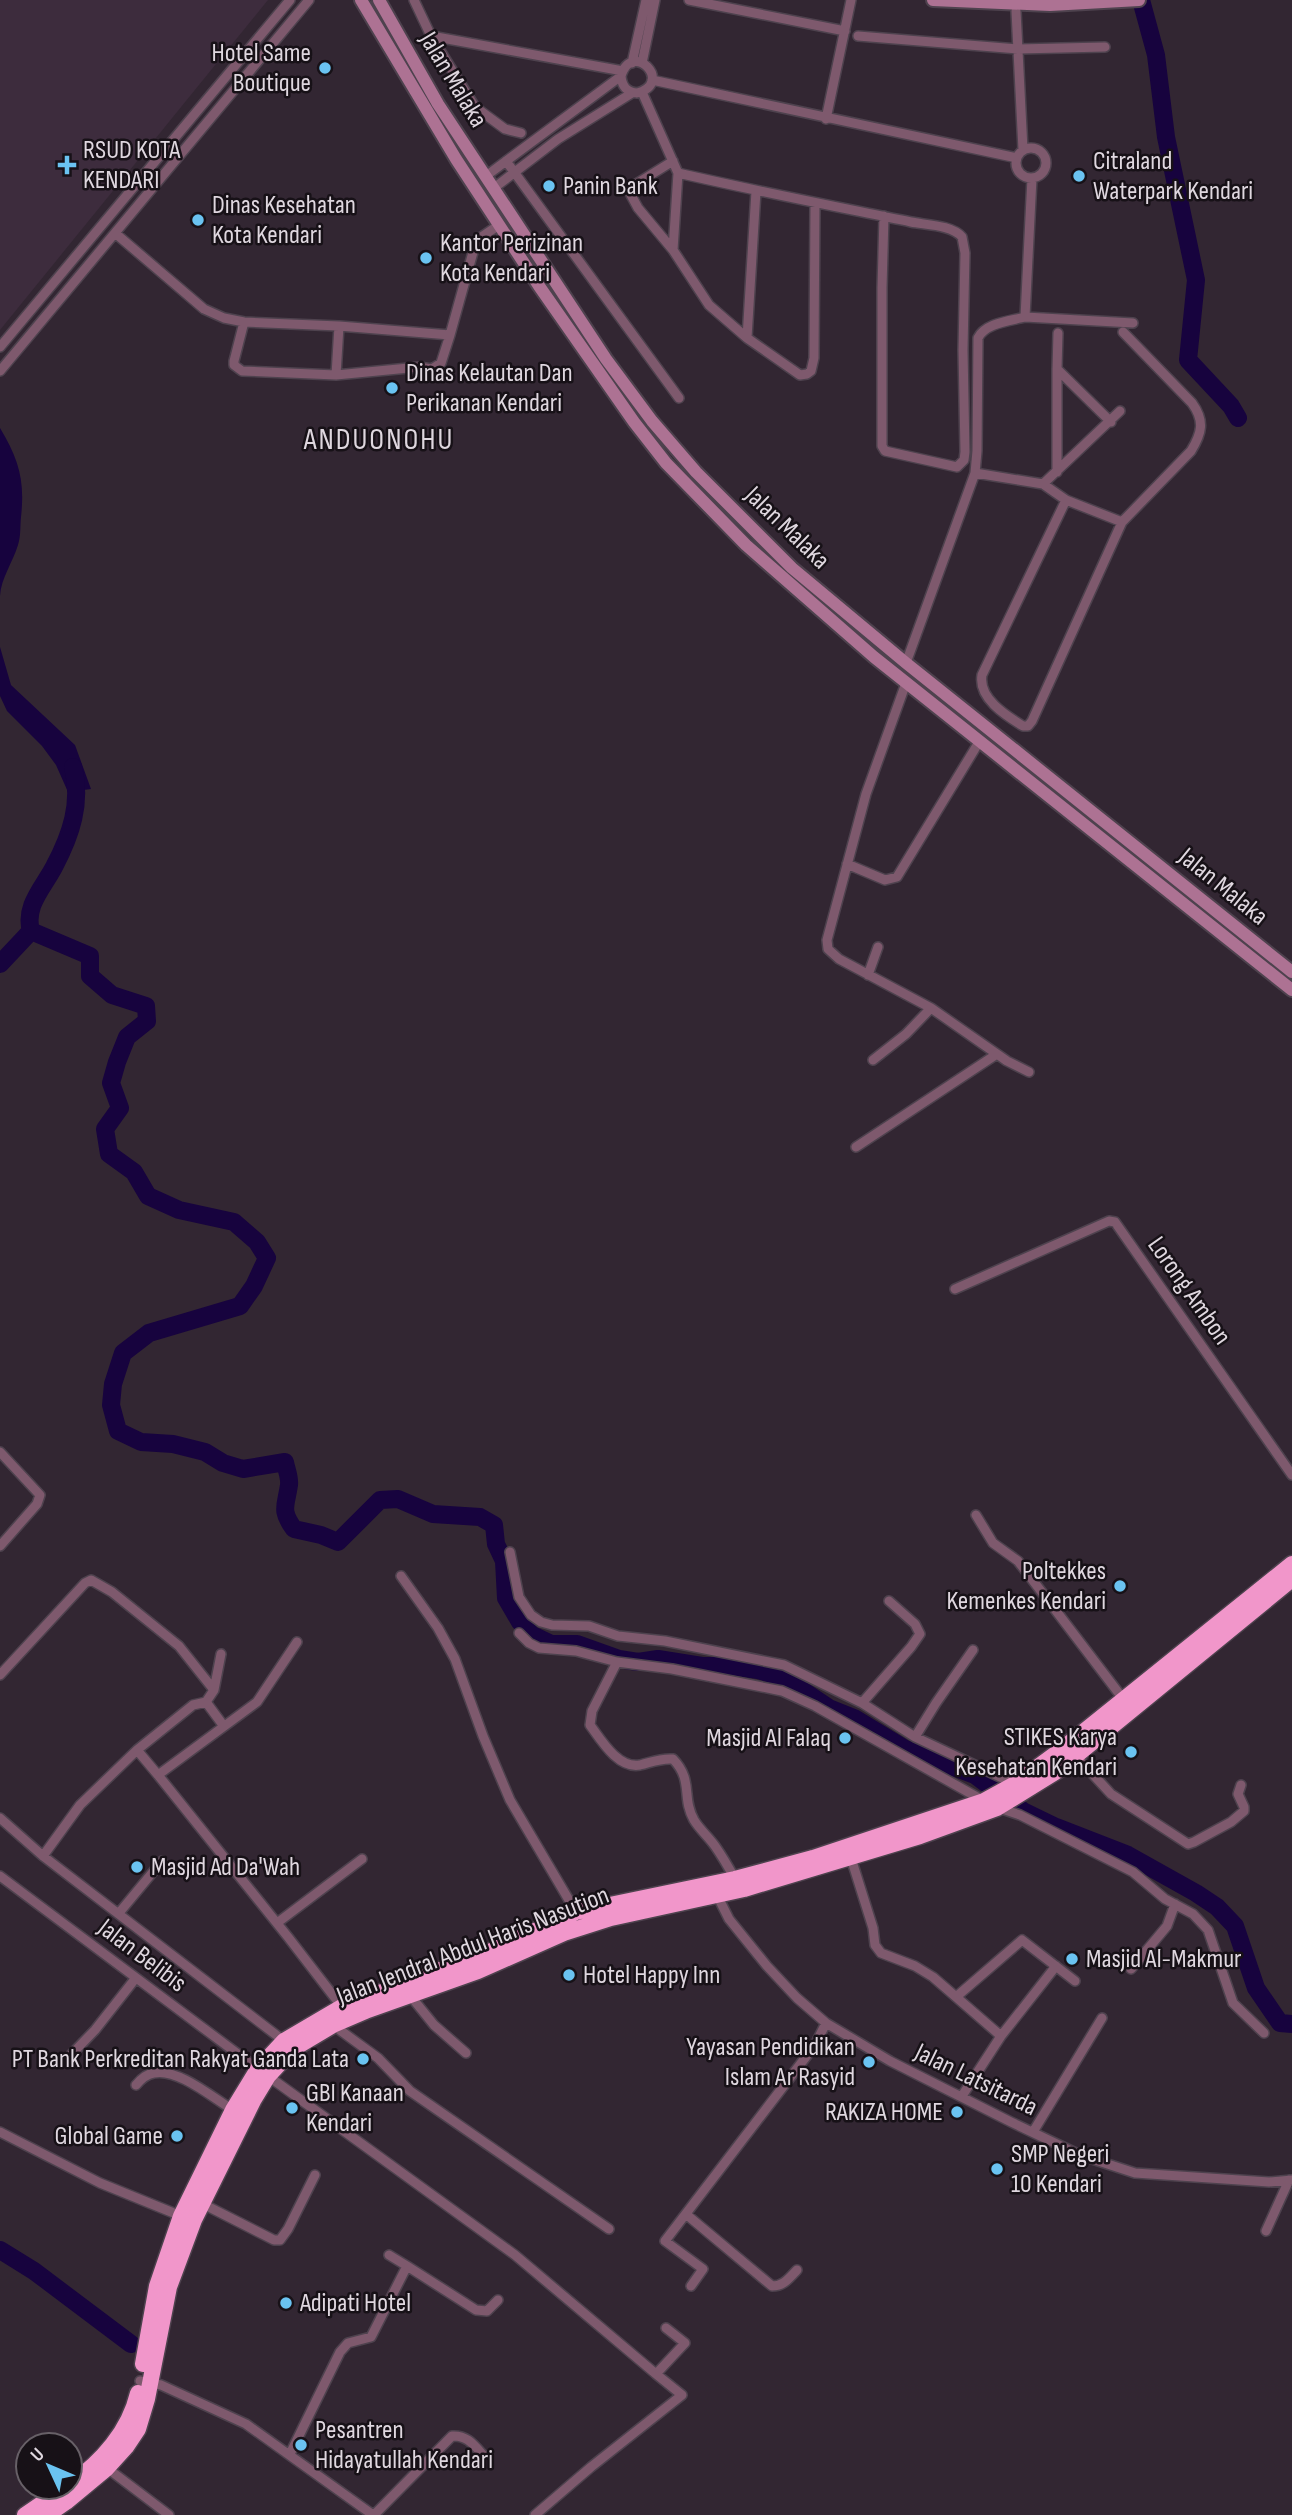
<svg xmlns="http://www.w3.org/2000/svg" width="1292" height="2515" viewBox="0 0 1292 2515" font-family="'Sofia Sans Condensed',sans-serif">
  <style>
    .built { fill: #3d2c3d }
    .water { fill: #17033e }
    .lines { fill: none; stroke-linecap: round; stroke-linejoin: round }
    .river { stroke: #17033e; stroke-width: 18 }
    .street-casing { stroke: #4e424e; stroke-width: 12 }
    .secondary-casing { stroke: #4e424e; stroke-width: 16 }
    .highway-casing { stroke: #4e424e; stroke-width: 19 }
    .street { stroke: #7e596d; stroke-width: 9 }
    .secondary { stroke: #ad7293; stroke-width: 12 }
    .highway { stroke: #f196ca; stroke-width: 16 }
    .poi-dot { fill: #6ac3f1; stroke: #171117; stroke-width: 2.5 }
    .labels { text-anchor: middle; dominant-baseline: central; stroke-width: 5; stroke-linejoin: round; paint-order: stroke }
    .poi-label { font-size: 26px; fill: #dfd7df; stroke: #171117; text-anchor: start }
    .street-label { font-size: 26px; fill: #dfd7df; stroke: #171117 }
    .quarter-label { font-size: 30px; letter-spacing: 2px; fill: #dfd7df; stroke: #171117 }
  </style>
  <rect width="100%" height="100%" fill="#322632"/>
  <path class="built" d="M0 0H268L0 330Z"/>
  <path class="water" d="M0 428C19 460 25 480 21 517 20 526 21 536 18 545 13 562 1 578 0 596Z
    M0 647 11 685 75 745 91 789 68 792 56 765 42 746 7 711 0 696Z"/>
  <g class="lines">
    <path class="river" d="M1141 0 1156 55 1166 137 1196 280 1188 360 1231 406 1238 418
      M31 931 90 956V976L112 995 146 1006 147 1021 127 1037 117 1062 111 1083 120 1108 105 1129 109 1154 134 1172 148 1196 179 1210 234 1222 257 1242 267 1258 254 1286 240 1306 149 1333 123 1353 113 1384 111 1405 118 1431 141 1442 173 1444 205 1452 223 1463 243 1469 285 1462C286 1469 290 1477 289 1485 286 1506 280 1510 294 1529L321 1535 338 1542 380 1500 398 1499 433 1514 480 1517 494 1525 496 1544 504 1561 506 1598 520 1622 532 1635 551 1644H577L619 1659 638 1662 658 1659 702 1666H731L758 1670 784 1678 829 1708 854 1718 905 1749 975 1775 1023 1811 1056 1827 1128 1855 1196 1893 1217 1907 1235 1926 1256 1988 1280 2023 1292 2024
      M0 964 31 931C24 906 43 888 54 867 71 835 82 803 73 767
      M0 2250 34 2271 131 2344"/>
    <g class="street-casing">
      <path id="street" d="M414 0 431 36 475 107 505 129 521 133
        M689 0 845 31
        M1016 11 1023 150
        M431 36 623 71
        M858 36 1018 49 1105 47
        M632 63 646 0
        M642 63 655 0
        M652 80 1017 158
        M642 92 678 173C756 191 833 206 911 222 926 225 952 225 962 237L965 253 963 350 965 452 964 460 957 467 885 451 882 446V288L884 216
        M826 119 851 0
        M1016 163a15 15 0 1 1 30 0a15 15 0 1 1-30 0Z
        M506 161 679 398
        M678 173 673 250 709 305 747 338
        M486 176 621 76C632 39 675 83 637 93 627 92 622 87 621 76
        M494 188 558 139 632 93
        M756 191 747 338 800 375 807 374 811 371 814 358 815 203
        M115 233 204 309 224 318 244 322 339 326 450 335 475 245 480 238 499 225
        M673 250 638 208 631 195 636 184 673 161
        M1025 317 1133 323
        M244 322 234 361V365L242 371 336 375
        M339 326 336 375 419 367 432 369 441 363 450 335
        M1058 333 1057 369 1111 422
        M0 347 290 0
        M0 371 309 0
        M1057 472V369
        M975 473 1043 484 1066 500 1122 522 1191 451C1202 433 1205 421 1192 403L1123 332
        M1043 484 1120 411
        M1066 500 982 675C978 698 1005 715 1023 726H1028L1032 721 1122 522
        M906 663 975 473 977 451 978 338C985 323 1010 321 1025 317L1032 178
        M906 683 866 794 827 940 828 949 839 959 931 1008 1007 1061 1029 1072
        M847 864 885 880 897 877 979 742
        M868 975 878 947
        M873 1060 906 1034 931 1008
        M856 1147 997 1054
        M955 1289 1109 1221 1115 1222 1292 1475
        M0 1452 40 1495 37 1504 0 1546
        M976 1515 993 1543 1018 1561 1124 1700
        M510 1552 519 1597 531 1615 541 1622 552 1625 589 1626 618 1636 665 1641 784 1665 862 1703 915 1737
        M401 1576 438 1628 455 1659 483 1736 510 1800 576 1912
        M519 1633 529 1643 539 1648 576 1651 617 1662 672 1669 782 1691 815 1706 984 1801
        M297 1642 257 1702 158 1775 288 1937 342 2007
        M973 1650 936 1703 915 1737 1015 1784
        M221 1654 214 1690 206 1702 223 1725
        M617 1662 592 1711 590 1725C601 1740 618 1769 640 1765 652 1762 660 1758 673 1759 694 1781 681 1797 694 1820 700 1830 708 1836 715 1846 722 1856 729 1868 735 1879
        M0 1675 85 1583 91 1580 112 1592 179 1646 214 1690
        M862 1703 911 1647 920 1634 915 1624 889 1601
        M137 1750 193 1705 206 1702
        M1076 1756 1111 1794 1188 1844 1194 1842 1231 1822 1244 1811V1807L1238 1794 1241 1785
        M999 1808 1020 1815 1133 1872 1165 1899 1193 1914 1208 1930 1233 2003 1264 2033
        M0 1818 43 1856 284 2041
        M43 1856 80 1805 137 1750 158 1775
        M851 1858 873 1928 875 1945 881 1953 915 1966 933 1977 1001 2036 962 2096
        M0 1876 258 2069
        M716 1893 729 1919 767 1966 797 1998 826 2023 890 2061 1011 2122 1080 2155 1135 2173 1269 2182 1292 2180
        M119 1913 162 1861
        M277 1923 362 1859
        M1131 1969 1167 1926 1175 1904
        M409 1994 434 2025 466 2053
        M956 1997 1022 1940 1075 1981
        M333 2025 378 2058 410 2091 609 2229
        M1001 2036 1056 1966
        M69 2057 95 2030 135 1979
        M268 2076 515 2255 656 2374 685 2343 666 2328
        M136 2085C141 2079 146 2074 154 2073 178 2068 213 2098 233 2110
        M0 2132 100 2183 181 2216
        M1033 2132 1102 2018
        M201 2203 274 2240H280L288 2229 315 2175
        M687 2215 772 2286C784 2286 789 2278 797 2270
        M1266 2231 1289 2180
        M389 2255 407 2266
        M691 2286 703 2269 665 2241 815 2045 826 2023
        M140 2381 161 2385 246 2424 373 2515
        M290 2454 340 2352 348 2343 371 2337 407 2266 476 2310 487 2311 498 2300
        M107 2468 169 2515
        M374 2515 452 2436C467 2435 474 2445 483 2455
        M535 2515 591 2467 682 2395 656 2374"/>
    </g>
    <g class="secondary-casing">
      <path id="secondary" d="M361 0 456 159 539 286 634 422 666 463 746 545 874 657 1292 990
        M379 0 438 104 606 359 652 421 696 472 792 568 906 663 1292 972
        M933 0 1050 5 1139 0"/>
    </g>
    <g class="highway-casing">
      <path id="highway" d="M143 2364 157 2286 181 2216 233 2110 258 2069 284 2041 342 2007 494 1950 576 1912 735 1879 813 1858 984 1801 1015 1784 1061 1750 1292 1564
        M70 2484C102 2462 129 2431 138 2393
        M25 2515 66 2487
        M47 2515 66 2502 107 2468 126 2447 138 2429 147 2399 169 2287 194 2220 254 2099 268 2076 293 2049 333 2025 368 2010 478 1971 564 1933 611 1918 744 1889 920 1836 997 1808 1057 1771 1292 1579"/>
    </g>
    <use href="#street" class="street"/>
    <use href="#secondary" class="secondary"/>
    <use href="#highway" class="highway"/>
  </g>
  <g class="poi-dot">
    <circle cx="325" cy="68" r="7"/>
    <path d="M63.5 154.5h7v7h7v7h-7v7h-7v-7h-7v-7h7z"/>
    <circle cx="1079" cy="176" r="7"/>
    <circle cx="549" cy="186" r="7"/>
    <circle cx="198" cy="220" r="7"/>
    <circle cx="426" cy="258" r="7"/>
    <circle cx="392" cy="388" r="7"/>
    <circle cx="1120" cy="1586" r="7"/>
    <circle cx="845" cy="1738" r="7"/>
    <circle cx="1131" cy="1752" r="7"/>
    <circle cx="137" cy="1867" r="7"/>
    <circle cx="1072" cy="1959" r="7"/>
    <circle cx="569" cy="1975" r="7"/>
    <circle cx="363" cy="2059" r="7"/>
    <circle cx="869" cy="2062" r="7"/>
    <circle cx="292" cy="2108" r="7"/>
    <circle cx="957" cy="2112" r="7"/>
    <circle cx="177" cy="2136" r="7"/>
    <circle cx="997" cy="2169" r="7"/>
    <circle cx="286" cy="2303" r="7"/>
    <circle cx="301" cy="2445" r="7"/>
  </g>
  <g class="labels">
    <g class="poi-label">
      <text x="311" y="53" text-anchor="end">Hotel Same<tspan x="311" dy="30">Boutique</tspan></text>
      <text x="83" y="150">RSUD KOTA<tspan x="83" dy="30">KENDARI</tspan></text>
      <text x="1093" y="161">Citraland<tspan x="1093" dy="30">Waterpark Kendari</tspan></text>
      <text x="563" y="186">Panin Bank</text>
      <text x="212" y="205">Dinas Kesehatan<tspan x="212" dy="30">Kota Kendari</tspan></text>
      <text x="440" y="243">Kantor Perizinan<tspan x="440" dy="30">Kota Kendari</tspan></text>
      <text x="406" y="373">Dinas Kelautan Dan<tspan x="406" dy="30">Perikanan Kendari</tspan></text>
      <text x="1106" y="1571" text-anchor="end">Poltekkes<tspan x="1106" dy="30">Kemenkes Kendari</tspan></text>
      <text x="1117" y="1737" text-anchor="end">STIKES Karya<tspan x="1117" dy="30">Kesehatan Kendari</tspan></text>
      <text x="831" y="1738" text-anchor="end">Masjid Al Falaq</text>
      <text x="151" y="1867">Masjid Ad Da'Wah</text>
      <text x="1086" y="1959">Masjid Al-Makmur</text>
      <text x="583" y="1975">Hotel Happy Inn</text>
      <text x="855" y="2047" text-anchor="end">Yayasan Pendidikan<tspan x="855" dy="30">Islam Ar Rasyid</tspan></text>
      <text x="349" y="2059" text-anchor="end">PT Bank Perkreditan Rakyat Ganda Lata</text>
      <text x="306" y="2093">GBI Kanaan<tspan x="306" dy="30">Kendari</tspan></text>
      <text x="943" y="2112" text-anchor="end">RAKIZA HOME</text>
      <text x="163" y="2136" text-anchor="end">Global Game</text>
      <text x="1011" y="2154">SMP Negeri<tspan x="1011" dy="30">10 Kendari</tspan></text>
      <text x="300" y="2303">Adipati Hotel</text>
      <text x="315" y="2430">Pesantren<tspan x="315" dy="30">Hidayatullah Kendari</tspan></text>
    </g>
    <g class="street-label">
      <text transform="translate(453 80) rotate(59)">Jalan Malaka</text>
      <text transform="translate(787 528) rotate(44)">Jalan Malaka</text>
      <text transform="translate(1223 887) rotate(39)">Jalan Malaka</text>
      <text transform="translate(1189 1291) rotate(55)">Lorong Ambon</text>
      <text transform="translate(473 1946) rotate(-21)">Jalan Jendral Abdul Haris Nasution</text>
      <text transform="translate(142 1956) rotate(37)">Jalan Belibis</text>
      <text transform="translate(976 2080) rotate(26)">Jalan Latsitarda</text>
    </g>
    <g class="quarter-label">
      <text x="379" y="440">ANDUONOHU</text>
    </g>
  </g>
  <g transform="translate(49 2466) rotate(314)"><circle r="33" fill="#171117" stroke="#676067" stroke-width="2"/>
  <path d="M0-5L12 26L0 18L-12 26Z" fill="#6ac3f1"/>
  <text y="-10" font-size="19" font-weight="bold" text-anchor="middle" fill="#dfd7df">U</text>
  </g>
</svg>
